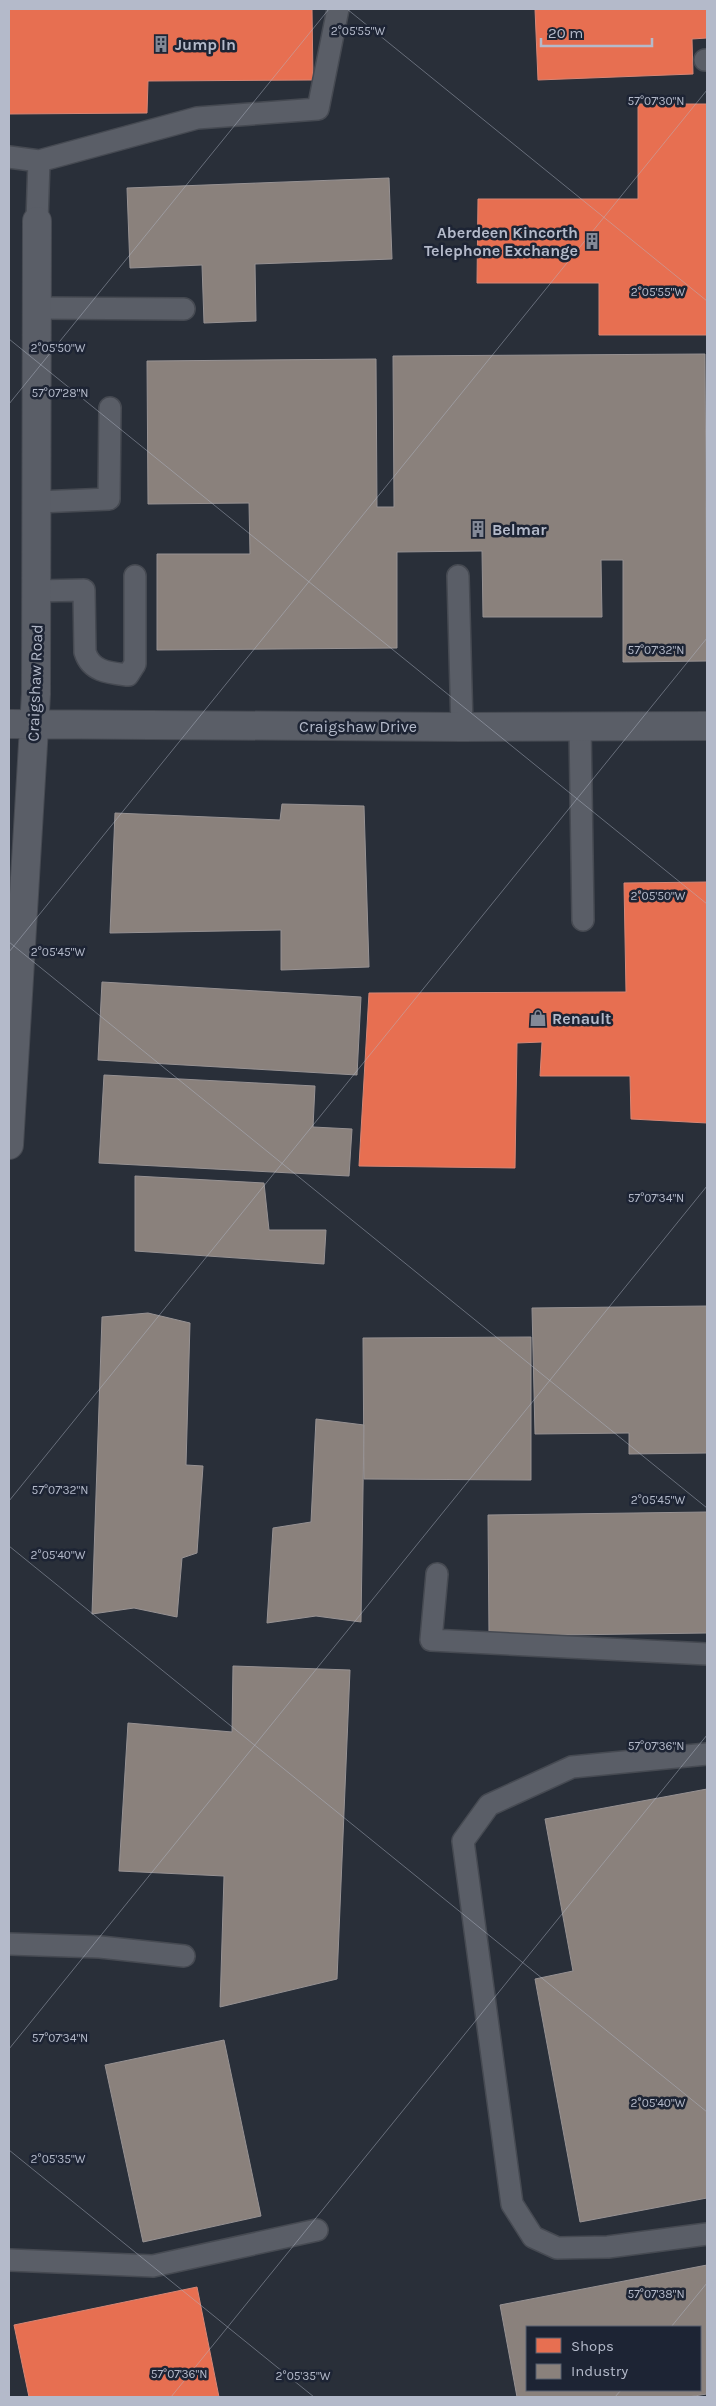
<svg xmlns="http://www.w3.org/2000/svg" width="716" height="2406" viewBox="0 0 716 2406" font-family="Karla,sans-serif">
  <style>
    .shops { fill: #e76f51; stroke: #d88675 }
    .industry { fill: #8a817c; stroke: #979293; fill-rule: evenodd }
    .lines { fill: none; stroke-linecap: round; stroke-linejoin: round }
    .lane-casing { stroke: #464a52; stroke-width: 24 }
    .street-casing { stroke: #464a52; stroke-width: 30 }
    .lane { stroke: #5a5e67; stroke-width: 21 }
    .street { stroke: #5a5e67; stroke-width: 28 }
    .ticks { fill: none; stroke: #b4baca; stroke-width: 1; stroke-opacity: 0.45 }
    .labels { text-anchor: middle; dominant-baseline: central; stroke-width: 5; stroke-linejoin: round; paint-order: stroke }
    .poi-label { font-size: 16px; font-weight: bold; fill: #b4baca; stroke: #1d2434; text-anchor: start }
    .street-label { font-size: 16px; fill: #b4baca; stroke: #1d2434 }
    .ticks-label { font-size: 12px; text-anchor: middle; fill: #b4baca; stroke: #1d2434; stroke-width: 5; stroke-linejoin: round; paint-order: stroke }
  </style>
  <rect width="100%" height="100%" fill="#292f39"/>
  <path class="shops" d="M9 9H312L313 80 148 81 147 113 9 114Z
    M535 9H707V38L692 39 693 74 538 80Z
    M638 104H707V335H599V283H477L478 199H638Z
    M707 882V1123L631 1119 630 1076H540L542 1042 517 1043 515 1168 359 1166 369 993 626 992 624 883Z
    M197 2287 219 2397H29L14 2325Z"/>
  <path class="industry" d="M389 178 392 259 255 264 256 321 204 323 202 265 130 268 127 188Z
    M705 354 707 661 623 662V560H601L602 617H483L482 551 397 552V648L157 650V554H250L249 503 148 504 147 361 376 359 377 507H394L393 356Z
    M282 804 364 806 369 967 281 970V930L110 933 115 813 280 820Z
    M102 982 361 997 357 1075 98 1060Z
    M104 1075 315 1086 313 1127 352 1129 349 1176 99 1163Z
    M135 1176 264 1183 269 1230H326L324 1264 135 1251Z
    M707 1306V1453L629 1454V1433L535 1434 532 1308Z
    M148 1313 190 1323 186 1465 203 1466 197 1553 182 1558 177 1617 134 1608 92 1614 102 1317Z
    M531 1337V1480L364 1479 363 1338Z
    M316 1419 364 1425 361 1622 316 1616 267 1623 273 1528 311 1522Z
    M707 1512V1633L489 1636 488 1515Z
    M233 1666 350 1670 337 1979 220 2007 224 1876 119 1871 128 1723 232 1732Z
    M707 1789V2198L580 2222 535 1979 573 1971 545 1819Z
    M224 2040 261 2216 143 2242 105 2065Z
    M707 2265V2394L688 2397H517L500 2305ZM527 2327H700V2390H527Z"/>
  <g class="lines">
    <g class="lane-casing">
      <path id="lane" d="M705 60H707
        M9 157 39 161 37 221
        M39 161 197 118 318 109 338 9
        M37 308 184 309
        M38 502 109 499 110 408
        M458 576 462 727
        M38 591 84 590 85 652C91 672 110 673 128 675L135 664V576
        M580 726 583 920
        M437 1574 431 1640 707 1654
        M707 1754 572 1767 489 1805 463 1841 512 2204 533 2237 557 2248 608 2247 707 2234
        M9 1944 100 1947 184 1956
        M9 2260 153 2266 317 2230"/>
    </g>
    <g class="street-casing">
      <path id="street" d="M9 724 462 727 707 726
        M9 1145 36 694 37 221"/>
    </g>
    <use href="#lane" class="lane"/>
    <use href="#street" class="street"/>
  </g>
  <path class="ticks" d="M347 9 707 301M9 339 707 904M9 404 329 9M9 942 707 1508M9 952 707 90M9 1501 707 638M9 1546 707 2112M9 2049 707 1186M9 2150 314 2397M671 2327 707 2283M171 2397 707 1735M615 2397 621 2390"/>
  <defs>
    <g id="building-bare" transform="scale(1.35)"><path d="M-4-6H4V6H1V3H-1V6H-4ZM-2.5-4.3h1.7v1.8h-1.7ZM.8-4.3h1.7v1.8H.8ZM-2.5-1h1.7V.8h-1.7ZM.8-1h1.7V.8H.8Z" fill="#838997" stroke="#1d2434" stroke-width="2.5" paint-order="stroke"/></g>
    <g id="shop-bare" transform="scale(1.35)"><path d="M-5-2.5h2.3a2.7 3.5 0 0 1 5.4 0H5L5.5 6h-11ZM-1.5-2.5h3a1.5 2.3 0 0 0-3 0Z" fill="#838997" stroke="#1d2434" stroke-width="2.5" paint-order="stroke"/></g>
  </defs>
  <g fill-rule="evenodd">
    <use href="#building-bare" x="161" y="44"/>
    <use href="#building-bare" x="592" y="241"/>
    <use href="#building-bare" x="478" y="529"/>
    <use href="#shop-bare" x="538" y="1018"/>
  </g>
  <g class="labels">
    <g class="poi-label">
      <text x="175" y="44">Jump In</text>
      <text x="578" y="232" text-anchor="end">Aberdeen Kincorth<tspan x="578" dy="18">Telephone Exchange</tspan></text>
      <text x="492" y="529">Belmar</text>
      <text x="552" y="1018">Renault</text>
    </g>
    <g class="street-label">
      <text transform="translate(35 683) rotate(-88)">Craigshaw Road</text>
      <text x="358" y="726">Craigshaw Drive</text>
    </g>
  </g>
  <g class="ticks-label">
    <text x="358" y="35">2°05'55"W</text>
    <text x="656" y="105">57°07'30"N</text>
    <text x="658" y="296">2°05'55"W</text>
    <text x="58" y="352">2°05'50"W</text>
    <text x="60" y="397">57°07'28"N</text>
    <text x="656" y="654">57°07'32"N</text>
    <text x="658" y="900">2°05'50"W</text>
    <text x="58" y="956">2°05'45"W</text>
    <text x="656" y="1202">57°07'34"N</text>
    <text x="60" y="1494">57°07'32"N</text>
    <text x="658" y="1504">2°05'45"W</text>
    <text x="58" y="1559">2°05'40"W</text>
    <text x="656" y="1750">57°07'36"N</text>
    <text x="60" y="2042">57°07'34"N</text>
    <text x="658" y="2107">2°05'40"W</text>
    <text x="58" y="2163">2°05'35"W</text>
    <text x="656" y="2298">57°07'38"N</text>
    <text x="179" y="2378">57°07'36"N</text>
    <text x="303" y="2380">2°05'35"W</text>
  </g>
  <rect width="716" height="2406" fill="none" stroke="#b4baca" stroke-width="20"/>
  <rect x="526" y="2326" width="175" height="65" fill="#1d2434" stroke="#596070"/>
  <rect x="536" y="2338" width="25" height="15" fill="#e76f51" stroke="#596070"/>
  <text x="571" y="2351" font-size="15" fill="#b4baca">Shops</text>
  <rect x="536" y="2364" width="25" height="15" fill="#8a817c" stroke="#596070"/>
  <text x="571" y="2376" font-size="15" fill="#b4baca">Industry</text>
  <path d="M541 38v8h111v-8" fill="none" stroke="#b4baca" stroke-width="2.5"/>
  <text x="548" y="38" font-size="15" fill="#b4baca" stroke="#1d2434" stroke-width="4" paint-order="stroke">20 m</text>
</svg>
